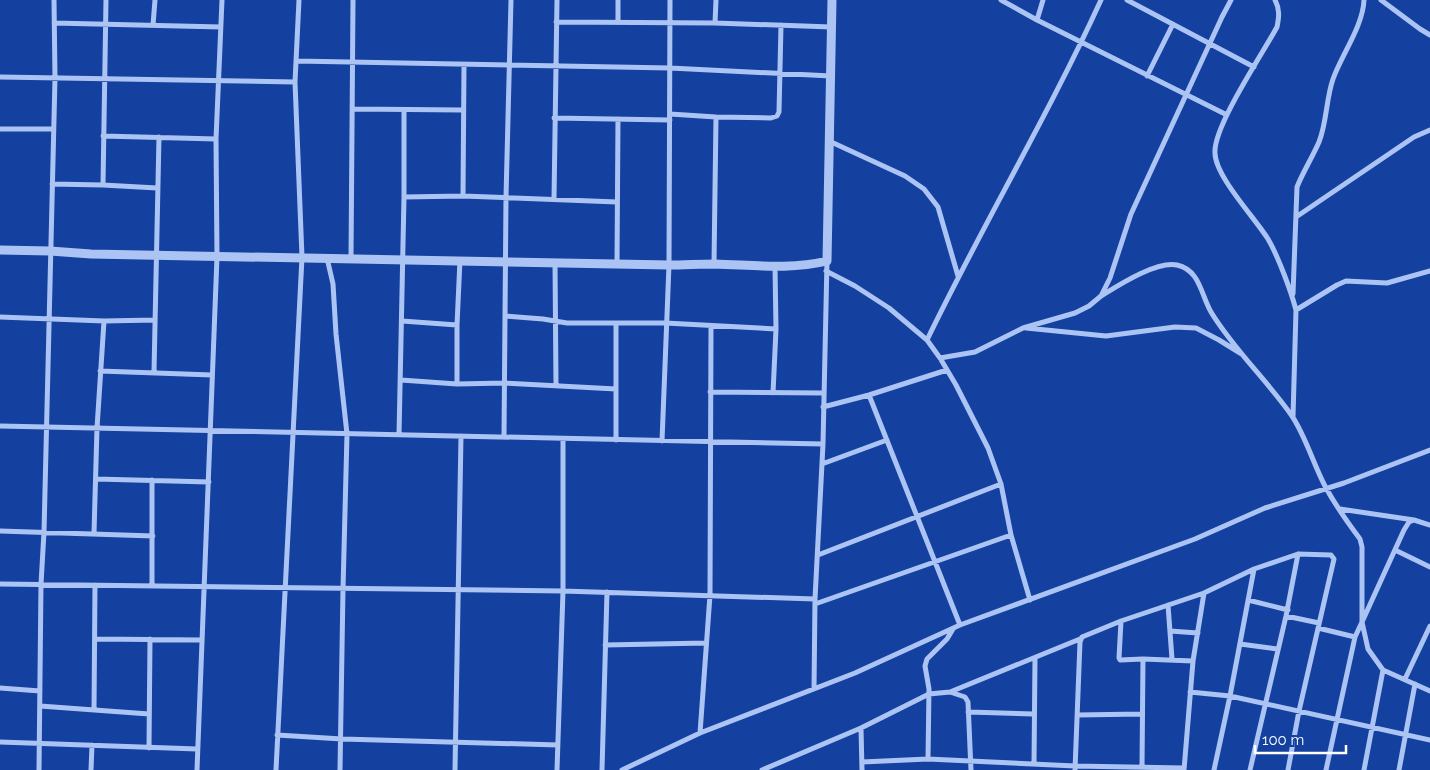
<svg xmlns="http://www.w3.org/2000/svg" width="1430" height="770" viewBox="0 0 1430 770" font-family="Raleway,sans-serif">
  <style>
    .lines { fill: none; stroke-linecap: round; stroke-linejoin: round }
    .minor { stroke: #acc4f4; stroke-width: 5 }
    .tertiary { stroke: #acc4f4; stroke-width: 9 }
  </style>
  <rect width="100%" height="100%" fill="#14419f"/>
  <g class="lines">
    <path class="minor" d="M618 0V22
      M1001 0 1037 20 1227 115
      M1127 0 1254 67
      M1275 0C1280 9 1279 17 1277 27 1263 53 1213 127 1215 153 1215 176 1255 218 1268 239 1278 256 1291 291 1296 310L1293 417
      M1381 0 1420 29 1430 35
      M1037 20 1043 0
      M556 22 715 23 831 27
      M54 23 221 27
      M715 23 716 0
      M153 25 155 0
      M296 61 670 68 831 76
      M1147 76 1173 24
      M0 77 295 82
      M352 109 463 110
      M670 114 716 117 771 118 777 116 779 112 781 25
      M554 118 670 120
      M0 129H53
      M103 136 216 139
      M829 141 905 176 924 189 938 207 958 276
      M52 184 103 185 106 0
      M103 185 157 188
      M463 196 464 65
      M404 197 463 196 617 202
      M554 199 557 0
      M1296 217 1414 137 1430 130
      M327 258 333 284 336 334 347 434 343 589 340 770
      M351 259 353 0
      M555 262 556 386
      M617 264 618 119
      M714 264 716 117
      M826 271 855 286 889 308 927 340 940 358 956 385 988 448 1001 484 1011 535 1030 600
      M1293 294 1297 187C1303 172 1312 158 1319 142 1327 122 1326 99 1333 79 1342 54 1363 26 1364 0
      M1101 296C1119 285 1156 261 1177 265 1200 270 1201 295 1211 312 1234 350 1267 380 1292 416 1306 437 1314 466 1326 488 1336 506 1348 523 1360 539L1362 547V622L1355 637 1326 770
      M1296 310 1337 285 1346 281 1387 283 1430 271
      M506 316 543 319 567 323H665L776 329
      M0 317 104 321 155 320
      M402 321 457 325
      M1026 328 1106 336 1175 327 1196 328 1219 340 1240 353
      M927 340C982 226 1048 116 1101 0
      M940 358 975 352 1023 328 1075 313 1089 306 1101 296 1110 278 1131 214 1222 17 1231 0
      M100 371 212 375
      M154 372 159 137
      M401 380 457 384 505 383 616 389
      M457 384V325L460 260
      M710 392 823 393
      M773 393 776 329 775 267
      M869 395 960 625
      M823 407 869 395 947 370
      M0 426 823 444
      M399 435 404 197V111
      M504 437 506 197 511 0
      M616 440V324
      M662 441 669 265 670 0
      M822 464 887 440
      M96 479 209 482
      M1340 509 1414 520 1430 525
      M1414 520 1409 522 1404 530 1362 622 1368 649 1383 670 1430 691
      M0 531 153 536
      M94 533 97 428 104 321
      M1395 550 1430 567
      M818 555 1001 484
      M0 584 563 591 815 599
      M152 586V480
      M1204 593 1254 569 1298 554
      M1248 600 1288 610
      M815 604 1011 535
      M1168 605 1172 659
      M1286 616 1319 623
      M1121 621 1119 658 1120 660 1143 659
      M1318 628 1355 637
      M1170 631 1198 633
      M95 639 202 640
      M1240 644 1277 649
      M605 645 706 643
      M1405 679 1430 626
      M0 688 40 691
      M814 689 815 599 823 444 827 261
      M950 692 1080 639
      M1190 692 1230 696 1430 740
      M40 706 149 714
      M94 710 95 585
      M968 712 1034 714
      M1077 715 1142 714
      M861 728 862 770
      M700 733 710 595 711 327
      M277 735 342 739 558 745
      M0 742 197 749
      M149 748 150 639
      M928 759 929 689 925 666 927 659 947 639 953 629
      M862 762 928 759 1075 766 1184 768
      M1034 764 1035 658
      M1142 767 1143 659 1193 661
      M39 770 41 584 44 532 55 78 54 0
      M91 770 92 745
      M197 770 217 257 216 139 222 0
      M276 770 302 257 295 82 299 0
      M455 770 461 436
      M557 770 563 591V439
      M602 770 607 592
      M622 770 700 733 855 673 960 625 1195 539 1265 508 1344 483 1430 450
      M762 770 861 728 929 694 950 692 965 697 968 702 971 770
      M1075 770 1080 642 1082 637 1121 621 1204 593 1193 661 1184 770
      M1214 770 1230 696 1254 569
      M1250 770 1286 616 1298 554 1331 555 1334 559 1299 711 1288 770
      M1364 770 1383 670
      M1399 770 1415 684"/>
    <path class="tertiary" d="M0 250 50 251 91 254 669 265C684 265 700 264 715 264 753 265 790 270 827 261L832 0"/>
  </g>
  <path d="M1255 745v8h91v-8" fill="none" stroke="#ffffff" stroke-width="2.5"/>
  <text x="1262" y="745" font-size="15" fill="#ffffff" stroke="#14419f" stroke-width="4" paint-order="stroke">100 m</text>
</svg>
